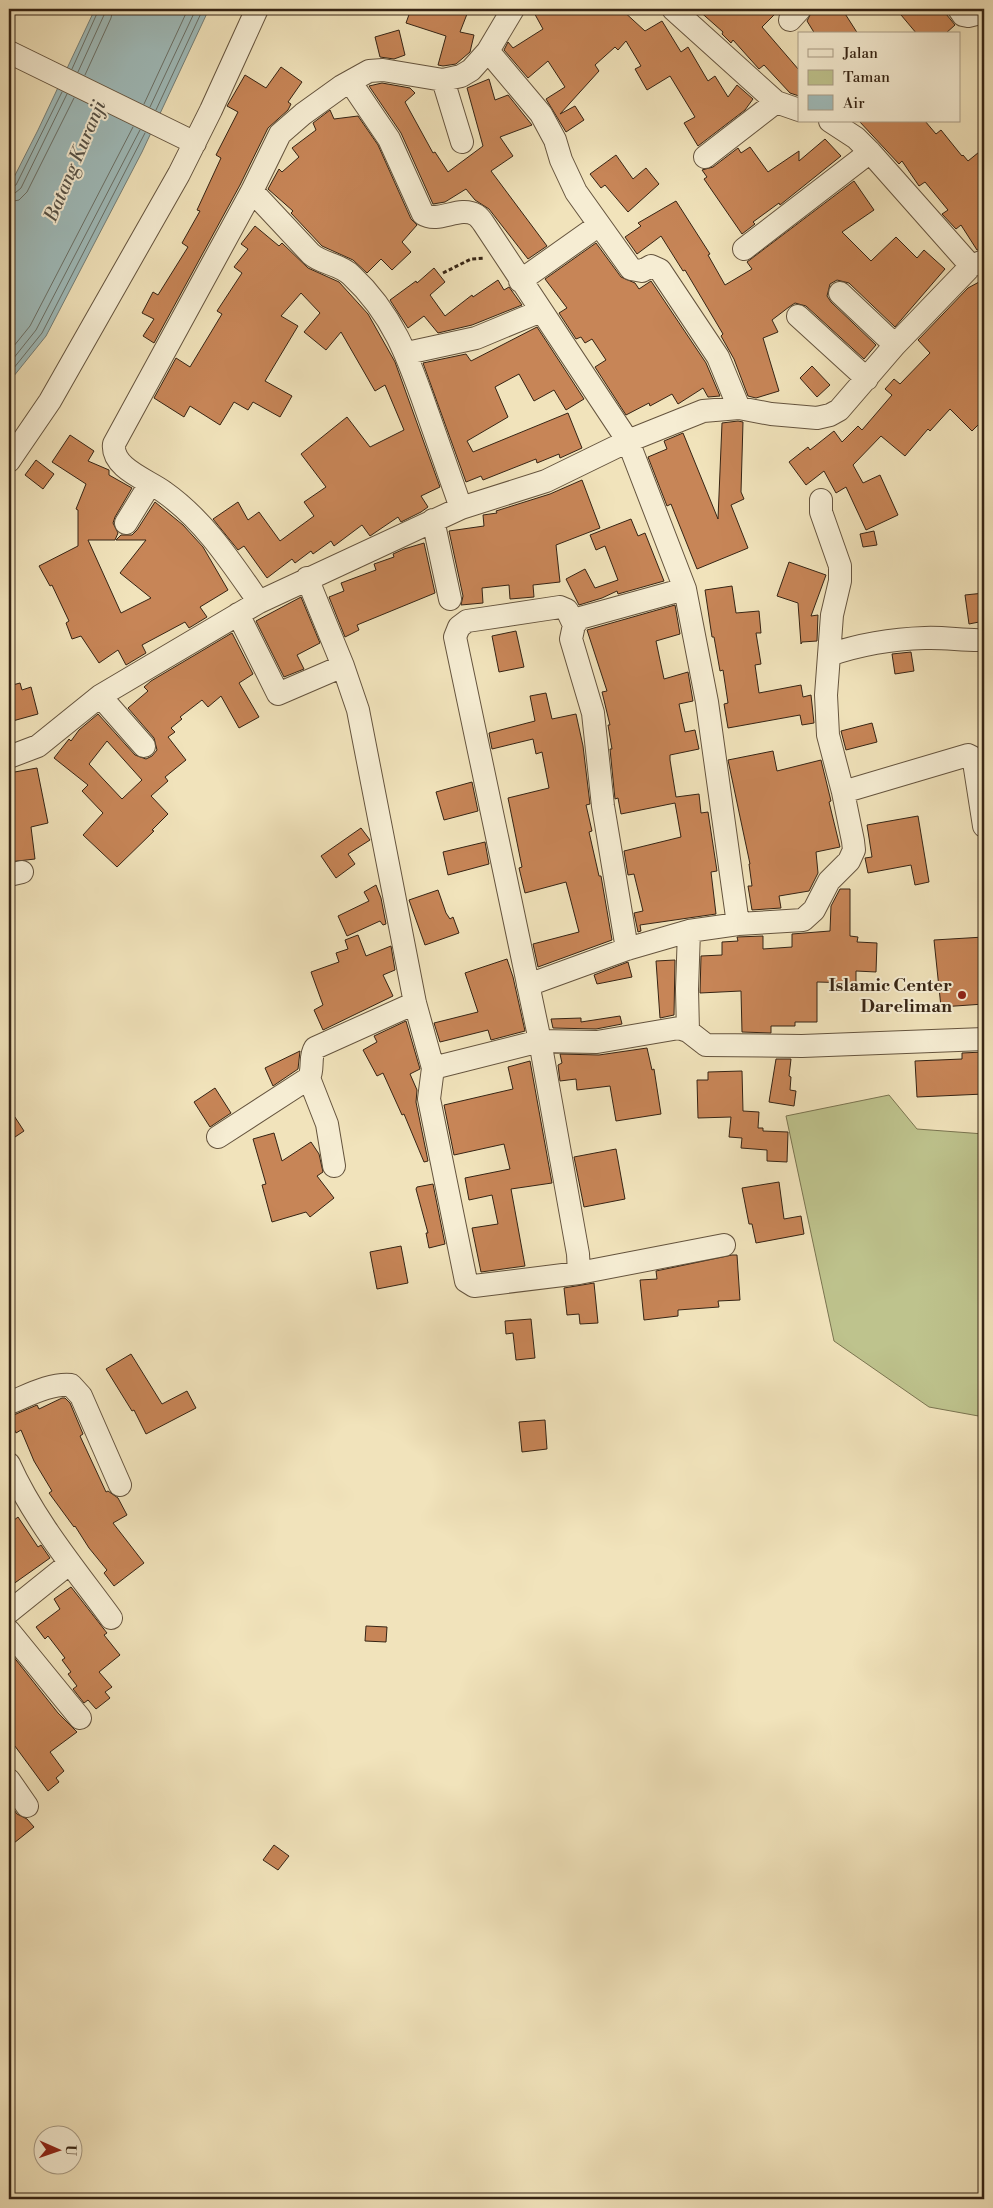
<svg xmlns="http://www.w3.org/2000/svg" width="993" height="2208" viewBox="0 0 993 2208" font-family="'Libre Bodoni',serif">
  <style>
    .green { fill: #bec38d; stroke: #7a7450 }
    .water { fill: #9fbbba; stroke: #757f78 }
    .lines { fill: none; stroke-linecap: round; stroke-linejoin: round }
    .shore { stroke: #6a7067; stroke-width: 1 }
    .building { fill: #c78557; stroke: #362414; fill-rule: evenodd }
    .minor-casing { stroke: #65543e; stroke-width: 24 }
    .path { stroke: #362414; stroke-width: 3; stroke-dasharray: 4 2.5; stroke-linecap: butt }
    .minor { stroke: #f6edd3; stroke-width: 22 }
    .poi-dot { fill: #8f2418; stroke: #f6edd3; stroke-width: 2 }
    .labels { text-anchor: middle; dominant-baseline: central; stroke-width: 4; stroke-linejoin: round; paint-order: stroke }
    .poi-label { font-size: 18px; font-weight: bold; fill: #362414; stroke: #f6edd3; text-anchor: end }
    .water-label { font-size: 19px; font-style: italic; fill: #565146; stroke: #f6edd3 }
  </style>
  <rect width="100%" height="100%" fill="#f1e3bb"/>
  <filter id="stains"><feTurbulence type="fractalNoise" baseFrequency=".004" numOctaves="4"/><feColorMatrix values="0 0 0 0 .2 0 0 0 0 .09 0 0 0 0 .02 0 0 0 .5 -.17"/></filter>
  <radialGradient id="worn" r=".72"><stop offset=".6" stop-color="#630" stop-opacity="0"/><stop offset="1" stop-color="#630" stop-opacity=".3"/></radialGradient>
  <path class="green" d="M889 1095 917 1129 984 1134V1417L929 1407 834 1341 786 1116Z"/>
  <path class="water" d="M95 9H209L142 152 46 336 9 382V187L38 130Z"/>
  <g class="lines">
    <path class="shore" d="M72 69 99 9
      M78 72 104 15 105 9
      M85 75 111 18 113 9
      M144 104 188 9
      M150 107 196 9
      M156 110 203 9
      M9 188 16 185 62 92
      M9 194 15 193 21 188 67 94
      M9 202 19 200 27 192 74 98
      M9 352 30 326 133 127
      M9 364 36 330 140 130
      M9 374 42 333 145 133"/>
  </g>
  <path class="building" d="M411 9H469L460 32 474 35 470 52 456 64 443 66 438 65 446 36 406 23Z
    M532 9H621L645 31 662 21 681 52 688 47 708 81 715 76 728 97 737 85 753 99 745 110 698 146 684 123 695 117 670 76 647 90 635 69 641 66 626 41 618 50 615 47 595 65 599 71 560 114 575 106 584 120 566 132 546 99 565 87 548 61 528 78 504 50 508 42 513 48 543 29Z
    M697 9H780L762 27 799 70V96L790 93 764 65 759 69 733 40 731 43 722 34 723 32Z
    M813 9H842L858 34H815L807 21Z
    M896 9H942L955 25 945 34H917Z
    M399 30 405 55 394 59 380 57 375 37Z
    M281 67 302 82 288 102 291 104 288 110 268 128 240 185 154 343 143 336 154 319 142 313 153 292 158 295 188 247 182 243 200 211 197 210 221 158 216 155 238 112 227 106 230 101 245 75 266 88Z
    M489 79 495 100 508 95 532 125 500 137 513 156 491 171 547 246 528 259 489 209 475 200 466 189 445 202 433 204 401 133 369 86 382 83 410 88 415 93 405 102 433 153 435 152 448 172 483 146 467 88Z
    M330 110 334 119 358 116 378 145 411 219 417 225 402 242 411 252 392 270 381 259 367 273 353 260 322 246 291 213 293 211 268 189 279 169 282 172 299 157 292 148 316 130 313 123Z
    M859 121H925L936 134 941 130 962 156 963 155 968 161 984 148V248L977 250 961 225 956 229 942 214 948 210 925 182 919 186 902 161 899 164Z
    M825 139 841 156 780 205 779 203 753 222 755 224 742 234 704 179 707 177 702 170 713 167 738 148 741 153 750 147 768 172 799 151V161Z
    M616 155 633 179 646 168 659 184 628 212 605 185 601 188 590 174Z
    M854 181 874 210 842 232 871 261 896 237 917 258 924 250 945 269 895 327 849 283 837 280 830 284 827 296 831 302 876 345 864 359 806 306 795 303 789 307 772 320 778 332 763 338 779 391 756 398 748 396 734 359 721 336 723 334 685 270 683 271 661 236 637 254 625 237 641 226 638 223 676 201 710 254 708 255 725 285 752 269 747 262Z
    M255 226 279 246 282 243 308 268 339 282 368 314 395 362 440 487 421 496 428 507 421 512 401 522 398 517 370 536 362 525 334 546 331 541 313 554 311 551 295 563 292 559 267 578 244 546 238 550 213 519 238 502 248 520 259 512 280 541 314 516 304 502 326 487 301 454 347 417 370 447 404 430 385 385 375 391 341 332 326 350 304 332 320 313 301 293 281 316 298 326 265 381 292 396 280 417 253 402 248 410 234 402 220 425 190 406 184 417 154 398 176 358 190 367 222 314 217 311 242 273 234 267 248 249 241 244Z
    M596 243 621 277 635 283 639 289 651 281 706 363 720 396 708 397 703 388 678 404 672 394 650 406 649 403 626 415 595 367 606 360 592 339 585 343 581 337 576 339 559 313 567 308 545 279Z
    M434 268 445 282 430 295 445 316 472 295 473 297 498 280 504 290 509 287 522 305 472 325 438 333 424 316 408 328 390 300 416 281 417 283Z
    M979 282 984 292V419L972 431 950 409 930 431 928 429 905 456 881 436 853 465 863 483 880 475 898 515 866 530 846 487 836 493 824 471 806 485 789 462 808 447 810 450 834 431 842 442 858 426 862 430 892 395 885 389 894 379 900 384 930 353 918 340 968 288Z
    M537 327 584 399 566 410 554 390 534 401 519 374 495 387 508 417 467 441 473 452 568 413 582 448 560 458 559 454 537 463 536 459 483 480 481 476 466 482 423 363 466 354 471 361Z
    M812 366 830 385 817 397 800 378Z
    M738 421 743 422 741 492 744 499 731 505 748 548 697 569 671 504 667 506 648 457 667 449 664 441 683 433 718 519 722 423Z
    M70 435 94 451 88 461 109 470V475L132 488 115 517 113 523 118 533 115 540H88L121 613 151 598 120 573 146 540H116L121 535H132L137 530 155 502 183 525 203 547 228 590 200 607 207 617 189 628 185 622 142 645 146 653 126 665 118 650 99 663 81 636 72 639 66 623 69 621 52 585 50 586 39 566 78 546V510L76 509 86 484 52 462Z
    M36 460 54 474 43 489 25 475Z
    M582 480 600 528 556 545 560 582 533 585 534 597 510 599 509 585 482 588 483 603 461 605 463 596 449 531 484 526 483 515 497 513 496 511 550 494Z
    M631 519 638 536 645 533 664 581 618 594 617 591 602 598 579 605 566 579 585 569 595 588 618 580 605 546 596 550 590 535Z
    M874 531 877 545 863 547 860 534Z
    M424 543 435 593 357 625 359 630 345 637 329 597 344 591 341 583 376 570 374 564 394 557 393 554 404 549Z
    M789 562 826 575 811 616 818 615 817 641 802 642 801 644 798 603 777 596Z
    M732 586 736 613 759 611 761 633H756L761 664 755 665 759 693 801 685 803 697 811 695 814 723 802 725 800 715 728 728 724 704 728 703 723 670 720 671 714 637H712L705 590Z
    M984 593V621L969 624 965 595Z
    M301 597 320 643 297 655 304 669 284 677 256 621Z
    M675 605 680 634 656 641 664 679 688 672 693 701 679 704 685 732 695 730 699 749 670 755V760L676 797 699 794 701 813 708 812 717 871 711 872 716 914 640 925 641 931 638 932 634 913 643 911 634 874 628 875 624 851 681 837 677 814 675 803 621 814 618 798 615 799 610 749H612L608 725H610L602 692 607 691 587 630Z
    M516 631 524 667 499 672 492 636Z
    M232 633 253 674 239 683 259 717 239 728 221 696 208 707 202 700 180 717 182 719 171 728 175 732 168 737 186 760 165 777 168 781 151 796 168 814 152 830 154 831 117 867 83 835 103 813 82 791 88 785 54 758 69 739 71 741 79 730 98 714 135 755 146 759 152 756 157 750 154 738 128 708 148 691 144 687 151 681ZM107 741 142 780 122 799 89 764Z
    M911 652 914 671 895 674 892 654Z
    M20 683 22 690 31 687 38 714 9 722V686Z
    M546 693 552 719 576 714 583 746 590 804 586 805 592 831 589 832 599 876H601L612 940 538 967 533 944 579 932 566 882 525 893 519 868 522 867 508 798 549 788 542 752 536 754 533 739 492 749 489 733 535 721 530 696Z
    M872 723 877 742 846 750 841 731Z
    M773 751 777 771 821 760 831 801 829 802 840 847 816 852 818 873 809 891 779 896 781 908 752 910 748 886H752L749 864H750L728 760Z
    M37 768 48 823 31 827 35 859 9 862V773Z
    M472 782 478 811 444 820 436 792Z
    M918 816 929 882 915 885 911 865 868 873 865 858 872 857 867 825Z
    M361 828 370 840 348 854 355 864 336 878 321 856Z
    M485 842 489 864 448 875 443 852Z
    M376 885 381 898 386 924 383 925 380 921 347 936 338 916 369 901 364 892Z
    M840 889H850V936L858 937 857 942 877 943 876 972 856 971V983L817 982V1022H795V1026H771V1033L742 1032 741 991 700 993 701 956 722 955V942L738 941 737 937 763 936V949L792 947V934L830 931 831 906Z
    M438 890 446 913 450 919 453 917 459 933 425 945 409 900Z
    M358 935 366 956 391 946 395 970 383 975 393 996 323 1030 314 1010 323 1005 311 972 339 962 336 953 348 949 345 940Z
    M984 937V1004L941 1007 934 940Z
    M507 959 513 977 525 1031 491 1040 488 1030 440 1042 434 1023 478 1012 465 973Z
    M675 960 674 1015 660 1018 656 961Z
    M628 962 632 977 597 984 594 975Z
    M620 1016 622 1024 596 1029 553 1028 551 1019 581 1018V1022Z
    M406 1021 420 1069 410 1074 417 1090 416 1102 428 1161 424 1162 404 1114 402 1115 383 1073 377 1076 363 1050 377 1042 374 1036Z
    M647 1048 652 1070 654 1069 661 1114 616 1121 610 1086 577 1090 576 1079 560 1081 558 1065 562 1063 560 1054 599 1055Z
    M300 1051 298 1069 273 1086 265 1068Z
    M983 1052 984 1094 917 1097 915 1061 962 1059V1053Z
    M776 1059H791L789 1076 791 1077 790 1090 796 1091 794 1106 769 1102Z
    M530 1061 552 1183 511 1189 525 1266 481 1272 472 1228 498 1224 492 1195 469 1200 465 1178 510 1169 504 1144 454 1155 444 1105 513 1089 508 1067Z
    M742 1071 743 1111 759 1112 758 1128H763V1131L788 1132 787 1162 767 1161V1150L741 1148 742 1138 729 1137 731 1117 698 1118 697 1080H708V1072Z
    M215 1088 231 1113 210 1127 194 1102Z
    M9 1108 24 1131 9 1141Z
    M274 1133 282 1161 311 1142 319 1154 323 1172 317 1176 334 1198 310 1217 306 1212 272 1222 262 1185 266 1184 253 1139Z
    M616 1149 625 1199 584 1207 574 1157Z
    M779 1182 784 1219 801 1216 804 1234 756 1243 752 1224H749L742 1188Z
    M433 1184 445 1244 429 1248 426 1233H428L416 1189 417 1187Z
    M401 1246 408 1283 377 1289 370 1252Z
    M732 1255H737L740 1300 718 1301 719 1307 678 1310V1316L644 1320 640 1280 657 1279 656 1271Z
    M594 1283 598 1323 580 1324 579 1314 567 1315 564 1288Z
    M531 1319 535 1358 516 1360 513 1333 506 1334 505 1321Z
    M131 1354 162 1404 187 1391 196 1408 146 1434 134 1410 132 1411 106 1369Z
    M62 1398H65L70 1403 83 1434 80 1436 106 1492 108 1491 118 1498 127 1515 113 1523 144 1563 114 1586 104 1573 107 1570 89 1548 75 1526 74 1527 49 1493 52 1491 34 1461 21 1430 16 1433 9 1417 37 1405 39 1409Z
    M545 1420 547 1449 522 1452 519 1422Z
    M18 1517 38 1547 41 1545 50 1558 9 1587V1524Z
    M71 1587 107 1633 104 1635 120 1655 99 1672 112 1687 105 1692 110 1698 96 1709 88 1700 84 1703 73 1689 77 1686 68 1674 71 1672 62 1660 65 1658 48 1636 45 1639 36 1627 60 1609 54 1599Z
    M366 1626 387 1627 386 1642 365 1641Z
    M9 1651 58 1713 77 1732 50 1752 64 1771 56 1778 59 1782 48 1791 9 1738Z
    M9 1803 17 1814 27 1819 34 1827 9 1847Z
    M274 1845 289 1856 278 1870 263 1860Z"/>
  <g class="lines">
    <g class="minor-casing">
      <path id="minor" d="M673 9 776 102 799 110
        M959 9 963 15 968 16 984 12
        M790 20 800 9
        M488 51 541 114 555 140 561 160 576 192 631 269 642 271 651 266 660 270 718 357 739 408
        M9 52 195 143
        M443 80 462 142
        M351 83 389 139 423 214C439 224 459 205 476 215 479 217 482 221 484 224L628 441 685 589 707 702 738 924
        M830 121 856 138 870 152 971 266
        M705 157 776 102
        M252 191 311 254C322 264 340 264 351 275 394 315 409 360 428 414 439 445 450 476 461 508
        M744 249 870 152
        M520 281 599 225
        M840 293 895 345
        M798 316 867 379
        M407 353 476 338 541 311
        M9 461 50 401 179 174 211 110 257 9
        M433 520 450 599
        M126 523 150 484
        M307 578 343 666 358 710 415 1003 433 1068 429 1099 466 1281 474 1286 579 1273
        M259 602C231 562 204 520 164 492 148 480 111 468 114 444L252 191 280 134 303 114 342 86 369 71 383 70 443 80 461 76 471 70 488 51 513 9
        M238 614 278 694 343 666
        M574 625 567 610 560 607 467 621 459 627 455 637 540 1041 578 1254 579 1273 724 1245
        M829 655C861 644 892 639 925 638 945 637 965 641 984 640
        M100 696 144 746
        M9 757 38 746 100 696 259 602 461 508 546 481 628 441 703 411 739 408 771 414 817 418 830 415 839 410 895 345 971 266 984 261
        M843 792 968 755 972 757 974 762 984 826
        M9 875 22 872
        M627 949 603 806 593 713 571 639 574 625 580 618 685 589
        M528 985 627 949 689 931 738 924 803 920 814 910 829 881 849 861 854 850 853 841 843 792 828 735 826 695 832 615 840 581V566L821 512V500
        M688 1031 687 989 689 931
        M433 1068 540 1041 597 1042 679 1028 688 1031 706 1045 802 1046 984 1039
        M309 1078 327 1124 334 1166
        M218 1137 309 1078C314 1068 309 1057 315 1048L415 1003
        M9 1403C27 1396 50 1383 71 1385L81 1396 120 1485
        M9 1464C34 1520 75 1569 111 1618
        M9 1612 70 1563
        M9 1631 80 1718
        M9 1780 27 1806"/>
    </g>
    <path class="path" d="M443 273 471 259 485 258"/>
    <use href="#minor" class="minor"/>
  </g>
  <circle class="poi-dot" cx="962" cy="995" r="5"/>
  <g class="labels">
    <g class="poi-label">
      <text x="952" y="985">Islamic Center<tspan x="952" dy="21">Dareliman</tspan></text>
    </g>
    <g class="water-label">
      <text transform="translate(75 161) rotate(-67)">Batang Kuranji</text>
    </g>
  </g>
  <rect width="993" height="2208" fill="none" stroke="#f1e3bb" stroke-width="30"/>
  <rect x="10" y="10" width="973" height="2188" fill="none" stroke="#362414" stroke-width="2.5"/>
  <rect x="15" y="15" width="963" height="2178" fill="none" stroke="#362414"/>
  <rect x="798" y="32" width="162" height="90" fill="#f6edd3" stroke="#a99d87"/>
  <rect x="808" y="49" width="25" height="8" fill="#f6edd3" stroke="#a99d87"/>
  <text x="843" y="58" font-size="15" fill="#362414">Jalan</text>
  <rect x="808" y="70" width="25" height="15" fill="#bec38d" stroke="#a99d87"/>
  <text x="843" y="82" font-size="15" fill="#362414">Taman</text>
  <rect x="808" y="95" width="25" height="15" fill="#9fbbba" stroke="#a99d87"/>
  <text x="843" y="108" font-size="15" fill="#362414">Air</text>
  <g transform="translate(58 2150) rotate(92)"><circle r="24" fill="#f6edd3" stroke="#a99d87"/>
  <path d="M0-4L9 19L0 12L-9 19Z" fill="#8f2418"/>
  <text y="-8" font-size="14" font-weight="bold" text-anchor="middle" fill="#362414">U</text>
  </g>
  <rect width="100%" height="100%" filter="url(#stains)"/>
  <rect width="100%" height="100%" fill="url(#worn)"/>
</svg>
